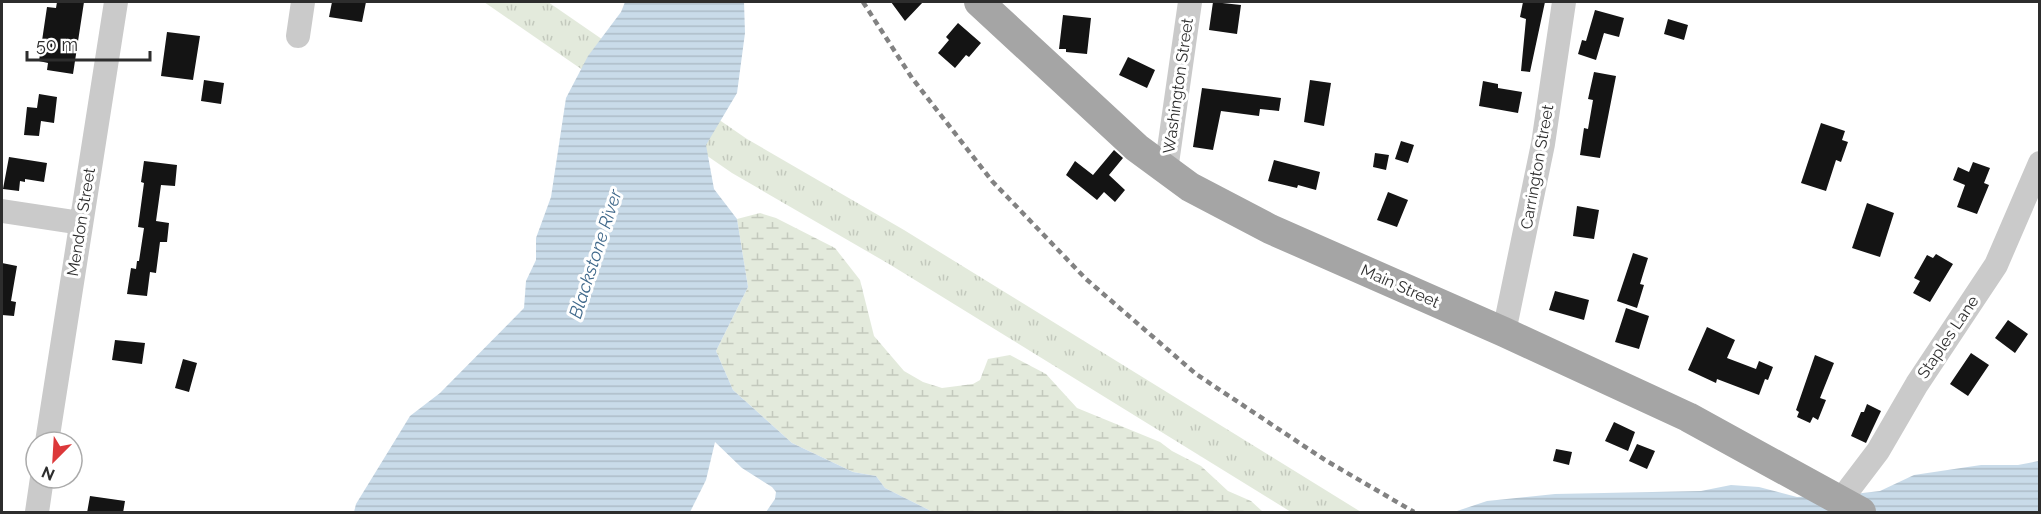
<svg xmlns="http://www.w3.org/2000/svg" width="2041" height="514" viewBox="0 0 2041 514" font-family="Raleway,sans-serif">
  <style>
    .wetland { fill: url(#wetland-marsh) }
    .park { fill: url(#park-tufts) }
    .water { fill: url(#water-rules) }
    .building { fill: #141414 }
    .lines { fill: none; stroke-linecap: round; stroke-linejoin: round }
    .minor { stroke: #cacaca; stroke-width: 24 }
    .major { stroke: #a5a5a5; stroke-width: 30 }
    .rail { stroke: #828282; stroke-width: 4.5; stroke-dasharray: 6 4.5; stroke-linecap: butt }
    .labels { text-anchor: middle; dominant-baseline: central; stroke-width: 6; stroke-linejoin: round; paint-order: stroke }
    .street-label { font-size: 16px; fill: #2d2d2d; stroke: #fff }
    .water-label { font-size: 18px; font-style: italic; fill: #40698b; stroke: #fff }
  </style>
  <defs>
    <pattern id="wetland-marsh" width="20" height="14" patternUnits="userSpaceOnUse" patternTransform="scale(1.5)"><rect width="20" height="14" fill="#e3eadc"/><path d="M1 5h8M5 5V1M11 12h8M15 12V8" fill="none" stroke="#c3c9bd"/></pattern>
    <pattern id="park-tufts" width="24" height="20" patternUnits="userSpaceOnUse" patternTransform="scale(1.5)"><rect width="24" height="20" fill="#e3eadc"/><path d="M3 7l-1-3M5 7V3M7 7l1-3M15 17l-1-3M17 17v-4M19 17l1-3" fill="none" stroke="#c3c9bd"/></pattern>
    <pattern id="water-rules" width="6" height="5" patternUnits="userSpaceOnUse" patternTransform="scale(1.5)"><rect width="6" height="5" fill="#c9dbe9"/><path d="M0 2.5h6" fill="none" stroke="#adbcc8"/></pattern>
  </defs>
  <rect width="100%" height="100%" fill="#fff"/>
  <path class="wetland" d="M760 213 776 218 835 248 860 280 874 336 904 371 923 382 942 388 973 384 980 380 988 359 1010 355 1046 374 1077 408 1160 442 1172 451 1201 466 1228 491 1251 501 1263 512H933L885 488 876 476 853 472 792 443 733 390 716 351 748 287 737 219Z"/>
  <path class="park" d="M484 2H548L747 139 904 230 1361 512H1291L889 264 732 173Z"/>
  <path class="water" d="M625 2H744L745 33 737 93 706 145 714 189 737 219 748 287 716 351 733 390 792 443 853 472 876 476 885 488 933 512H766L775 499 776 492 772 487 742 468 715 442 706 480 690 512H354L356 504 410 416 440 393 524 308 526 281 536 260V238L551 197 566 98 588 56 621 12Z
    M2039 461V512H1454L1487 501 1555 494 1701 491 1731 485 1759 487 1797 497 1854 494 1880 491 1914 475 1981 465H2018Z"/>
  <path class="building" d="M57 2H84L73 74 47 70 48 63 39 61 47 7 56 8Z
    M332 2H366L362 22 329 17Z
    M891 2H923L905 21Z
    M1213 2 1241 5 1237 34 1209 30Z
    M1523 2H1545L1530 72 1521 71 1526 19 1520 17Z
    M1595 10 1624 18 1619 37 1604 33 1596 60 1578 54 1582 40 1586 41Z
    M1063 15 1091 18 1087 54 1066 52V49H1059Z
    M1668 19 1688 25 1684 40 1664 34Z
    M958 23 981 43 969 57 966 55 955 68 938 53 949 40 946 37Z
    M167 32 200 36 193 80 161 76Z
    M1128 57 1155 70 1147 88 1119 75Z
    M1594 72 1616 76 1600 158 1580 155 1584 128 1588 129 1593 100 1588 99Z
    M204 80 224 83 221 104 201 101Z
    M1310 80 1331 83 1324 126 1304 122Z
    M1483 81 1498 84V88L1522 92 1518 113 1479 106Z
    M1202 88 1281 98 1279 111 1260 109 1259 116 1221 111 1213 150 1193 147Z
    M39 94 57 97 54 123 41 121 39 136 24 135 27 107 37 108Z
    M1821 123 1845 131 1842 140 1848 142 1841 162 1836 160 1826 191 1801 183Z
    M1401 141 1414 145 1408 163 1395 159Z
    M1114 150 1123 158 1109 175 1125 190 1115 202 1104 192 1097 200 1066 175 1075 161 1093 175Z
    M1375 153 1389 155 1386 170 1373 167Z
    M9 157 47 163 44 182 25 179V182L20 181 19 191 3 189Z
    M1274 160 1320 172 1316 190 1298 185 1297 188 1268 181Z
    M144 161 177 165 175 186 161 185 156 221 169 223 167 242H160L156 273 150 272 147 296 127 294 131 268 136 269 137 261H139L144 228 138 227 144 183 141 182Z
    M1973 162 1990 168 1984 183 1989 185 1977 214 1957 207 1965 185 1953 180 1958 167 1969 172Z
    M1388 192 1408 200 1397 227 1377 220Z
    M1867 203 1894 213 1880 257 1852 248Z
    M1577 206 1599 210 1594 239 1573 236Z
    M1633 253 1648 258 1640 284 1644 285 1637 308 1617 301Z
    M1936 254 1953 264 1930 302 1913 293 1920 281 1914 278 1927 255 1933 258Z
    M2 263 17 266 11 301 16 302 14 316 2 315Z
    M1555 291 1589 300 1584 320 1549 310Z
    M1626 308 1649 316 1639 349 1615 342Z
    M2008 320 2028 334 2015 353 1995 338Z
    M1707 327 1735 340 1727 358 1756 369 1759 361 1773 367 1768 380 1765 379 1759 395 1717 379 1716 383 1688 370Z
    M115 340 145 343 142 364 112 360Z
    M1971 353 1989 365 1968 396 1950 384Z
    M1815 355 1834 363 1820 398 1826 400 1818 420 1813 417 1810 423 1797 417 1799 412 1796 410Z
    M183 359 197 363 189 392 175 388Z
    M1867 404 1881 411 1866 443 1851 436 1861 412H1864Z
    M1614 422 1635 432 1628 451 1605 441Z
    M1637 444 1655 451 1647 469 1629 461Z
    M1556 449 1572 452 1569 465 1553 461Z
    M90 496 125 501 123 513H87Z"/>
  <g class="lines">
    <path class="minor" d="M298 36 303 2
      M1166 170 1190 2
      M2 211 81 223
      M1504 332 1543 144 1564 2
      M47 442 116 2
      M1840 501 1878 451 1917 384 1996 265 2040 163
      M37 512 42 478"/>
    <path class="major" d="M979 2 1137 148 1190 187 1270 229 1504 332 1688 417 1861 512"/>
    <path class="rail" d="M863 2 912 78 992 181 1086 279 1196 374 1325 460 1414 512"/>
  </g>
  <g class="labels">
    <g class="street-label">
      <text transform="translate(1178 86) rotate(-82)">Washington Street</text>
      <text transform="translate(1537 167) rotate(-80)">Carrington Street</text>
      <text transform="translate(81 222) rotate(-81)">Mendon Street</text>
      <text transform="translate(1400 286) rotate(24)">Main Street</text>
      <text transform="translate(1948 337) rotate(-56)">Staples Lane</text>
    </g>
    <g class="water-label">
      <text transform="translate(595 254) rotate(-72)">Blackstone River</text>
    </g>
  </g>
  <rect width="2041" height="514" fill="none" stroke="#2d2d2d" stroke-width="6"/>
  <g transform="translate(54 460) rotate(204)"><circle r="28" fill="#ffffff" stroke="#ababab" stroke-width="1.5"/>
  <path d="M0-4.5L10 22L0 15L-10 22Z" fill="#dc383a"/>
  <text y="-9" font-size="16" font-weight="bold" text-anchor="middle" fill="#2d2d2d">N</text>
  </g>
  <path d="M27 51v9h123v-9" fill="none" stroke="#2d2d2d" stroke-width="3"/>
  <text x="36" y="51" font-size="18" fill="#2d2d2d" stroke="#ffffff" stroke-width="4.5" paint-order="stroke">50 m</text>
</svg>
